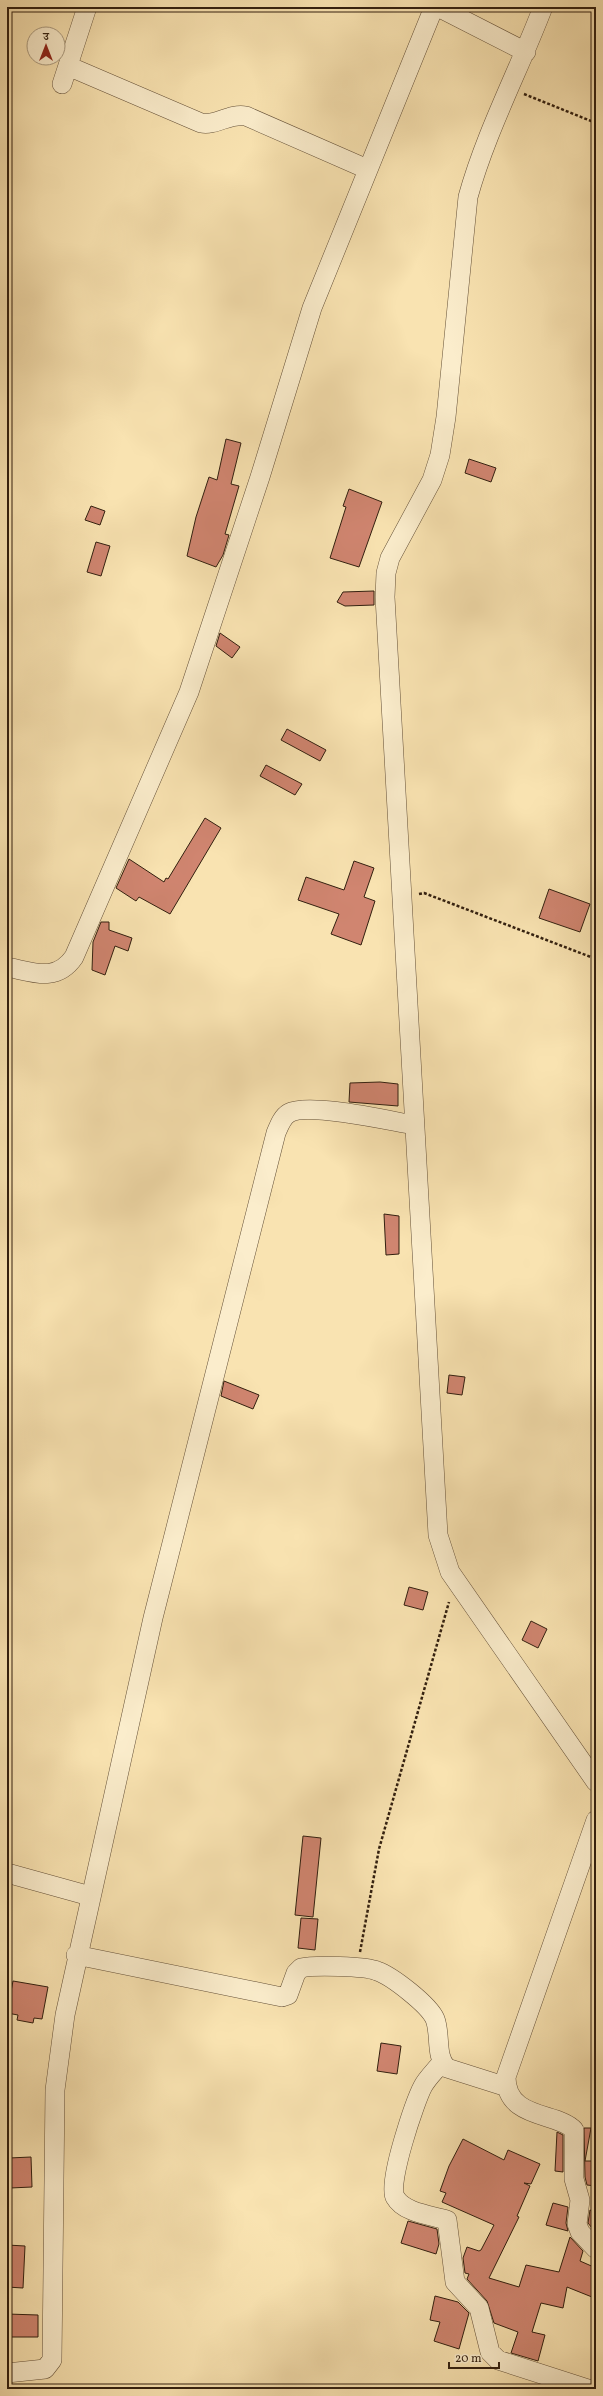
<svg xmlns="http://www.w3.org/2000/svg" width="603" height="2396" viewBox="0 0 603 2396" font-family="Vollkorn,'Noto Serif Devanagari',serif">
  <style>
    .building { fill: #d08570; stroke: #321f0f }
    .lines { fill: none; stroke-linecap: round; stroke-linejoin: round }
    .street-casing { stroke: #645038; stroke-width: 20 }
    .path { stroke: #321f0f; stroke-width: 2.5; stroke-dasharray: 3 2; stroke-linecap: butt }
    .street { stroke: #fbedcc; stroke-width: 19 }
  </style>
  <rect width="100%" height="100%" fill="#f9e3b1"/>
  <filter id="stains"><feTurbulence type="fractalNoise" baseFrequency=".005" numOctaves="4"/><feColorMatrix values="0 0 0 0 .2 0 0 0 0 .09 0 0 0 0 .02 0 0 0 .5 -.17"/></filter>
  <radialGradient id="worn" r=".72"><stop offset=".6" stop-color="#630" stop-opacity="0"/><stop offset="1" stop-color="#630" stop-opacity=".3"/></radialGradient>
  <path class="building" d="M226 439 241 443 231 484 239 486 225 534 229 535 223 555 216 567 187 556 196 517 209 477 217 480Z
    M469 459 496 468 491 482 465 473Z
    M349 489 382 502 359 567 330 558 346 507 343 506Z
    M91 506 105 511 100 525 85 520Z
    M96 542 110 546 101 576 87 572Z
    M374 591V605L345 606 337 602 343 592Z
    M220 633 240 647 232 658 216 646Z
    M287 729 326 750 320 761 281 740Z
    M266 765 302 784 295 795 260 776Z
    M205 818 221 828 170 914 139 897 136 901 116 888 129 859 164 882 166 878 168 879Z
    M354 861 374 868 364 897 375 901 361 945 331 934 339 914 298 900 306 877 344 890Z
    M549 889 590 904 580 932 539 918Z
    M101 922H109V930L132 938 128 951 115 946 105 975 92 970 93 942Z
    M380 1082 398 1084V1106L349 1102 350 1083Z
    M384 1214 399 1216V1254L386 1255Z
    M449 1375 465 1377 462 1395 447 1393Z
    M224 1381 259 1395 253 1409 221 1396Z
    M409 1587 428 1592 423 1610 404 1605Z
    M531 1621 547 1629 538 1648 522 1640Z
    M303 1836 321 1838 313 1917 295 1915Z
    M301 1918 318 1919 315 1950 298 1948Z
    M13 1981 48 1987 42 2019 34 2018 33 2023 17 2020 18 2015 7 2013Z
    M381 2043 401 2046 397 2074 377 2071Z
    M584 2128H591L585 2161H596V2186L587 2185 585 2177Z
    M557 2132 563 2135V2172L555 2171Z
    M463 2139 504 2160 508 2150 540 2164 531 2184 524 2183 530 2186 517 2216 519 2217 489 2278 519 2287 526 2265 559 2272 570 2237 583 2251 580 2261 596 2268V2287L592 2297 567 2287 563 2308 541 2303 532 2332 545 2335 538 2361 511 2353 518 2332 494 2323 487 2301 467 2279 469 2274 465 2273 463 2258 467 2247 479 2251 481 2250 494 2225 442 2202 446 2193 440 2191 449 2166Z
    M31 2157 32 2187 10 2188 9 2158Z
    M553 2203 568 2207 566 2223 568 2231 546 2225Z
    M590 2210 596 2212V2230L592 2228 588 2223Z
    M408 2221 437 2229 439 2244 436 2254 401 2243Z
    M7 2245 25 2246 23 2288 7 2287Z
    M435 2296 458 2302 469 2313 459 2349 434 2341 440 2322 430 2320Z
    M7 2314 38 2315V2337H7Z"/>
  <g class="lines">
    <g class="street-casing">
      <path id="street" d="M438 7 526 52
        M543 7C519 70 486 132 468 197L446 417 440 455 432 480 390 558 386 573 385 597 438 1535 450 1572 596 1782
        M68 66 201 123C216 126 229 113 246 116L367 169
        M62 84 87 7
        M7 967C33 972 56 983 74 957L189 692 260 477 312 308 434 7
        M596 1820 506 2077C506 2120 558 2112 574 2130V2179L580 2200 577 2224 580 2232 596 2249
        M7 1873 90 1896
        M76 1955 282 1997 288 1995 296 1973 301 1968C313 1965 366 1966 377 1971 392 1976 429 2005 435 2019 441 2034 435 2057 447 2068L507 2087
        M442 2062C436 2070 428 2077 423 2086 415 2101 387 2184 395 2197 404 2213 430 2215 447 2220L455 2282 479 2308 490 2352 498 2360 588 2389
        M7 2373 45 2369 52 2360 55 2090 65 2015 153 1618 276 1133C279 1126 282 1117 289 1113 308 1102 390 1121 414 1125"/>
    </g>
    <path class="path" d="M524 94 596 123
      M419 894 424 893 596 959
      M360 1952 379 1849 449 1602"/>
    <use href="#street" class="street"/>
  </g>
  <rect width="603" height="2396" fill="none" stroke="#f9e3b1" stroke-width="24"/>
  <rect x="8" y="8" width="587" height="2380" fill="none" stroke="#321f0f" stroke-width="2"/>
  <rect x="12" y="12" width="579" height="2372" fill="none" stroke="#321f0f"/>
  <g transform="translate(46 46)"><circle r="19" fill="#fbedcc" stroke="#ab9b80"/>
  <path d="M0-3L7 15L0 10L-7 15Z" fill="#8f2418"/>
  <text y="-6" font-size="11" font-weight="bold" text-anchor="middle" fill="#321f0f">उ</text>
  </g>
  <path d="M449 2362v6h50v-6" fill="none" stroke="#321f0f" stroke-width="2"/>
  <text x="455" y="2362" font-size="12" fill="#321f0f" stroke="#fbedcc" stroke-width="3" paint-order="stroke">20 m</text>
  <rect width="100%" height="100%" filter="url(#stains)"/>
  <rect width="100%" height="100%" fill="url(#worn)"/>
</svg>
